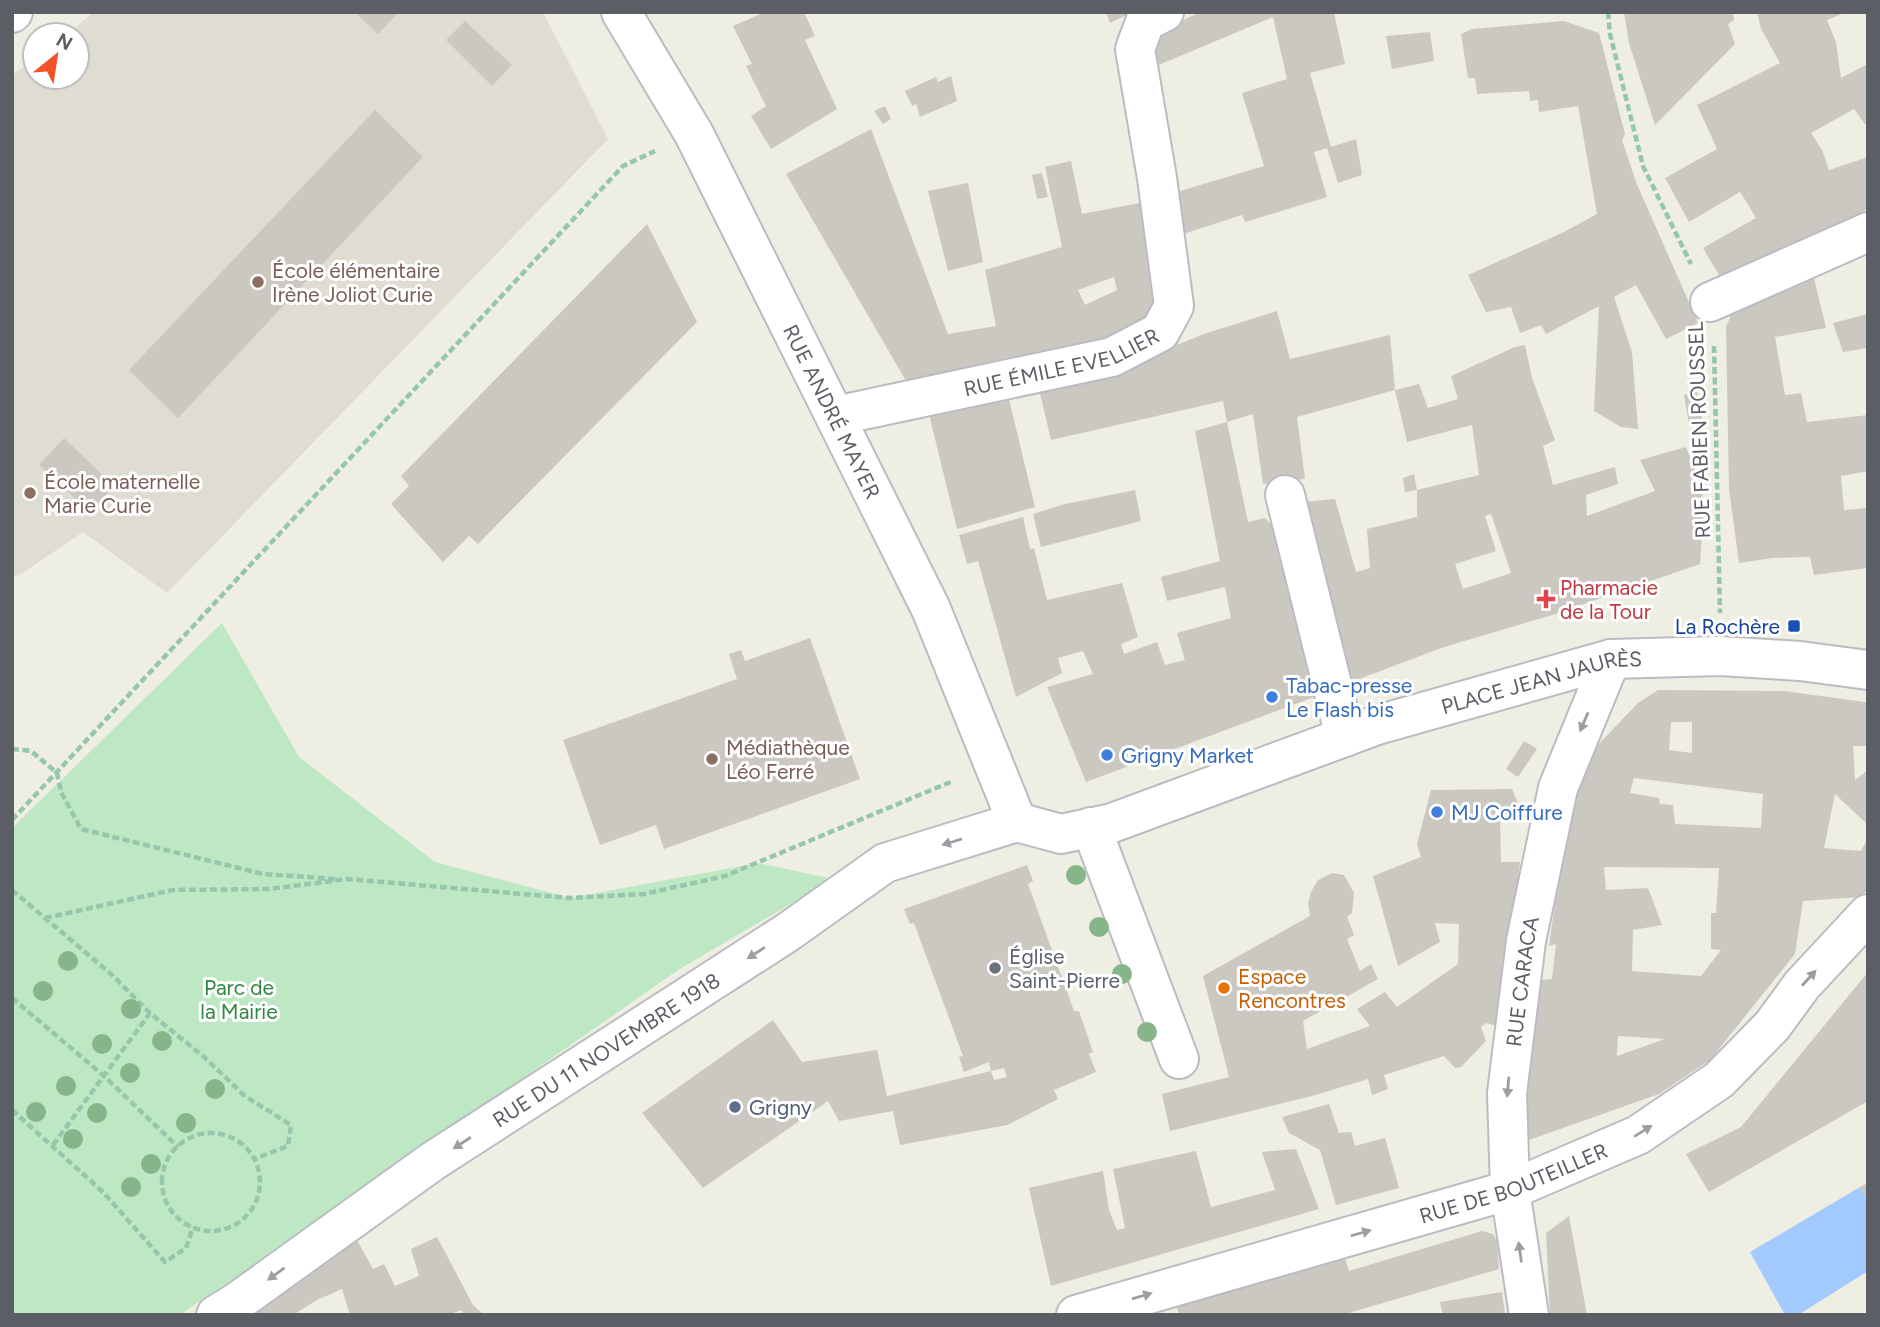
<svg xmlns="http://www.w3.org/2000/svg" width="1880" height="1327" viewBox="0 0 1880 1327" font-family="Figtree,sans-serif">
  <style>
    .education { fill: #dfddd2 }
    .green { fill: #bee7c4 }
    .water { fill: #a3caff }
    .building { fill: #cac8c0; fill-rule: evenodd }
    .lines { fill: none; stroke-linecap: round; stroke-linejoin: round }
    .street-casing { stroke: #bbbcc3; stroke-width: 42 }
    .path { stroke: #96c6ab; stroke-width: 4.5; stroke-dasharray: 7 3.5; stroke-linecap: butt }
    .street { stroke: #fff; stroke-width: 38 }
    .tree { fill: #86b58a }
    .oneway { fill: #9d9ea3 }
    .education-dot { fill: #8d6e63; stroke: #fff; stroke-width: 2.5 }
    .health-dot { fill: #e0444e; stroke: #fff; stroke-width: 2.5 }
    .transit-dot { fill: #1a4fb4; stroke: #fff; stroke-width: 2.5 }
    .shop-dot { fill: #3f7fe0; stroke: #fff; stroke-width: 2.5 }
    .worship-dot { fill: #6b7280; stroke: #fff; stroke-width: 2.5 }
    .food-dot { fill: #e8710a; stroke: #fff; stroke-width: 2.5 }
    .service-dot { fill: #5c6f8a; stroke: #fff; stroke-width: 2.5 }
    .labels { text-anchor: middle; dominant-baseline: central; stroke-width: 6; stroke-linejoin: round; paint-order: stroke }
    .education-label { font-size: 21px; fill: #785e54; stroke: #fff; text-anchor: start }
    .street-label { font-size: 21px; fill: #5b5e65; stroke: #fff }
    .health-label { font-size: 21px; fill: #be3a42; stroke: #fff; text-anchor: start }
    .transit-label { font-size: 21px; fill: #164399; stroke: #fff; text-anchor: end }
    .shop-label { font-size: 21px; fill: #366cbe; stroke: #fff; text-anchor: start }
    .worship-label { font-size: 21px; fill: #5b616d; stroke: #fff; text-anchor: start }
    .food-label { font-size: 21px; fill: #c56008; stroke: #fff; text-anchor: start }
    .park-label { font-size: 21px; fill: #318641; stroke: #fff }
    .service-label { font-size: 21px; fill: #4e5e75; stroke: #fff; text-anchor: start }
  </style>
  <rect width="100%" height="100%" fill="#efeee3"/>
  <path class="education" d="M94 12H543L608 139 167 593 83 532 21 574 12 577V75L35 60V77H77V35H66Z"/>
  <path class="green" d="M222 623 299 757 435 862 570 898 758 863 833 879 678 970 293 1239 179 1315H12V828Z"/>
  <path class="water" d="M1860 1187 1868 1201V1271L1798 1315H1785L1750 1252Z"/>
  <path class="building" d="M355 12H399L378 34Z
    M765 12H804L815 36 805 40 837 109 771 149 751 116 766 106 746 66 752 64 733 26Z
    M1106 12H1133L1110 23Z
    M1200 12H1334L1345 64 1310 73 1331 147 1356 139 1362 175 1338 183 1327 148 1314 152 1327 197 1245 222 1242 215 1177 236 1170 194 1264 166 1242 93 1287 79 1273 17 1149 69 1153 35Z
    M1624 12H1733L1734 20 1728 24 1735 44 1655 125 1629 43Z
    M1757 12H1847L1827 20 1836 42 1841 78 1868 64V123L1865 124 1854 109 1811 133 1822 150 1829 170 1868 157V209L1722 280 1703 248 1756 218 1749 206 1740 192 1689 222 1665 178 1717 149 1697 105 1780 63 1761 29Z
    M465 21 512 65 492 86 446 40Z
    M1564 21 1599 33 1625 134 1622 140 1636 182 1698 323 1666 339 1636 285 1614 297 1632 352 1638 429 1621 427 1594 411 1599 306 1546 334 1541 325 1520 333 1511 307 1486 312 1468 275 1564 232 1597 214 1578 106 1539 112 1538 100 1530 101 1529 91 1477 94 1475 78H1468L1461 34 1472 29Z
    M1430 32 1434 61 1392 69 1386 36Z
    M951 76 957 101 920 117 916 104 912 106 905 91 936 77 938 82Z
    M885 106 891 119 883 124 874 111Z
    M375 110 423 157 178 418 129 370Z
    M871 129 948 334 996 326 985 270 1062 247 1045 167 1071 161 1082 214 1145 202 1159 299 1152 316 1126 327 1115 342 906 381 786 174ZM1114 277 1117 290 1085 305 1078 290Z
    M1042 173 1048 197 1037 199 1032 175Z
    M968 183 983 262 948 271 928 191Z
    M647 224 697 322 478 544 469 536 443 562 391 504 409 486 401 476Z
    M1812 270 1826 328 1775 337 1785 395 1801 393 1807 422 1868 415V471L1841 476 1844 510 1868 508V568L1814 575 1810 557 1772 558 1739 563 1729 489 1726 327 1732 313Z
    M1277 311 1290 359 1390 335 1395 390 1297 417 1305 479 1263 484 1253 414 1227 422 1223 401 1051 440 1039 389 1102 375 1204 334Z
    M1868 314V348L1843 352 1833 323Z
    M1525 345 1532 378 1555 440 1543 446 1553 485 1615 467 1618 484 1586 495 1587 516 1655 491 1640 460 1686 447 1697 475 1702 481 1703 518 1700 564 1552 615 1444 647 1343 685 1303 502 1335 499 1356 572 1370 568 1367 529 1417 517V490L1405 492 1403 478 1414 474 1417 490 1479 475 1472 425 1407 442 1395 390 1419 384 1428 408 1458 399 1451 376 1515 347ZM1491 514 1511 573 1463 589 1455 564 1496 551 1485 516Z
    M1007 391 1035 507 957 529 928 410Z
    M1697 391 1702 420 1689 425 1684 395Z
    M1227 422 1248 522 1265 518 1281 534 1322 694 1086 782 1047 687 1093 674 1083 651 1058 658 1062 673 1016 697 978 561 967 564 959 535 1023 517 1030 549 1034 548 1047 600 1122 583 1138 637 1121 644 1124 654 1157 642 1165 665 1185 660 1177 633 1231 618 1225 587 1167 601 1161 577 1220 561 1195 431Z
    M64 438 114 486 90 512 39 465Z
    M1135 490 1141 521 1041 547 1033 514 1065 504Z
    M810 638 860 779 664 849 656 825 600 845 563 740 737 679 729 654 741 650 745 661Z
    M1658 690 1784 691 1865 702 1868 704V746H1853L1855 780 1868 770V825L1835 794 1824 848 1861 851 1868 838V889L1861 897 1803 901 1795 954 1710 1060 1659 1094 1529 1140 1523 1076 1529 1018 1537 1017 1541 980 1552 979 1556 944 1549 946 1560 867 1562 827 1595 748 1638 703ZM1671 722H1692V753L1669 750ZM1634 778 1763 794 1761 828 1675 824 1673 805 1660 804 1659 798 1630 793ZM1604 867 1719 868 1716 913H1711V949L1721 950 1701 976 1632 971 1633 930 1662 925 1648 888 1606 890ZM1618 1036 1665 1039 1617 1056Z
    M1524 741 1537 749 1518 777 1506 769Z
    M1512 789 1520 808 1514 811 1515 817 1500 821 1501 862H1520L1502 1027 1486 1023 1481 1027 1486 1041 1461 1067 1455 1068 1444 1056 1384 1075 1388 1089 1372 1095 1368 1079 1312 1096 1170 1131 1162 1094 1229 1077 1203 976 1310 916 1308 903 1311 892 1318 880 1332 873 1344 875 1354 893 1352 913 1347 917 1354 935 1347 939 1360 971 1371 964 1378 979 1303 1021 1307 1049 1370 1026 1357 1009 1385 992 1397 1007 1458 964 1459 924 1435 923 1440 942 1398 966 1373 876 1421 857 1417 844 1431 790Z
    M1027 865 1033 881 1028 884 1074 1011H1079L1093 1052 1089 1054 1096 1072 1054 1090 1058 1099 1007 1125 900 1145 893 1111 839 1121 828 1101 703 1188 642 1113 773 1020 802 1062 877 1050 887 1096 991 1071 994 1080 1007 1077 1004 1068 991 1071 989 1062 964 1072 959 1057 963 1056 914 923 910 924 904 909Z
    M1868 972V1101L1709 1192 1686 1154 1741 1127Z
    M1329 1104 1339 1133 1351 1132 1355 1146 1385 1138 1399 1188 1336 1205 1320 1150 1289 1133 1282 1117Z
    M1296 1149 1319 1209 1051 1286 1029 1188 1103 1171 1109 1210 1117 1230 1125 1228 1113 1169 1196 1151 1211 1207 1275 1190 1262 1152Z
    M1868 1183V1201L1860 1187Z
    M1569 1216 1587 1315H1550L1546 1233Z
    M352 1231 373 1269 384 1264 395 1286 419 1276 411 1249 437 1237 473 1305 484 1315H465L461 1310 448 1315H350L342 1289 317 1300 293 1315H241Z
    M1482 1231 1493 1234 1497 1241 1499 1269 1342 1315H1179L1176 1304 1343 1252 1349 1271Z
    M1502 1292 1505 1315H1443L1440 1302Z"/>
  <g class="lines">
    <g class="street-casing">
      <g id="street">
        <path id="s1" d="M621 12 694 134 931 609 1017 822"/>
        <path d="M12 13 13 12"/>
        <path d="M1710 302 1868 232"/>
        <path id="s2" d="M835 416 1112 357 1160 332 1174 306 1157 178 1135 49 1145 22 1164 12"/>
        <path d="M1285 495 1345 737"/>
        <path id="s3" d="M1017 822 1061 834 1112 823 1377 725 1611 659 1720 656 1800 661 1868 670"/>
        <path d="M1091 827 1179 1059"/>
        <path id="s4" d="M216 1315 237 1302 433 1161 788 932 885 863 1017 822"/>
        <path id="s5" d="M1076 1315 1510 1190 1638 1135 1719 1080 1772 1026 1802 985 1868 914"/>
        <path id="s6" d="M1529 1315 1510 1190 1507 1093 1526 941 1558 788 1611 659"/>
      </g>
    </g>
    <path class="path" d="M1608 12 1610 34 1643 166 1691 264
      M1714 346 1720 613
      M12 749 31 751 57 773 61 792 81 829 263 874 335 879
      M12 820 623 166 655 151
      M12 890 111 974 150 1013 204 1057 245 1096 291 1125 288 1146 254 1159
      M45 918 173 890 269 889 347 879 570 898 644 894 725 876 953 781
      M12 998 104 1076 178 1147
      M12 1110 103 1192 165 1262 186 1248 193 1227
      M162 1182a49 49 0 1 1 98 0a49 49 0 1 1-98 0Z
      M53 1145 150 1013"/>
    <use href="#street" class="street"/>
  </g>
  <g class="tree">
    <circle cx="1076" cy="875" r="10"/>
    <circle cx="1099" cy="927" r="10"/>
    <circle cx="68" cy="961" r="10"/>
    <circle cx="1122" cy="974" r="10"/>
    <circle cx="43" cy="991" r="10"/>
    <circle cx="131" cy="1009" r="10"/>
    <circle cx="1147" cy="1032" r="10"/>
    <circle cx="162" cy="1041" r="10"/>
    <circle cx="102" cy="1044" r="10"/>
    <circle cx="130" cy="1073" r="10"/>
    <circle cx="66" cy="1086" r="10"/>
    <circle cx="215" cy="1089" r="10"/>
    <circle cx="36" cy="1112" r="10"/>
    <circle cx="97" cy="1113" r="10"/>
    <circle cx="186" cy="1123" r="10"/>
    <circle cx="73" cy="1139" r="10"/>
    <circle cx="151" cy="1164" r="10"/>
    <circle cx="131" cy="1187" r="10"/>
  </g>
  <defs><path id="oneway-solid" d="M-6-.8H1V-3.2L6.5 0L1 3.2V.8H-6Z" transform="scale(1.75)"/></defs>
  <g class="oneway">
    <use href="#oneway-solid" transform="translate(1584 722) rotate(113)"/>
    <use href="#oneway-solid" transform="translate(952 842) rotate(163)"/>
    <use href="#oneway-solid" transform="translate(756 953) rotate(147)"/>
    <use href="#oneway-solid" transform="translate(1809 978) rotate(-48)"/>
    <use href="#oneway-solid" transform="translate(1508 1087) rotate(95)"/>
    <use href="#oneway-solid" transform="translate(1643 1131) rotate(-32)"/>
    <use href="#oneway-solid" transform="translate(462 1143) rotate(147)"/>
    <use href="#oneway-solid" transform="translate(1361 1233) rotate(-16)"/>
    <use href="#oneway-solid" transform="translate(1520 1252) rotate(-98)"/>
    <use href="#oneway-solid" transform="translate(276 1274) rotate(144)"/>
    <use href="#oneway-solid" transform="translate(1142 1296) rotate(-16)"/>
  </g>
  <g class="education-dot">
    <circle cx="258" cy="282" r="7"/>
    <circle cx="30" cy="493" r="7"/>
    <circle cx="712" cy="759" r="7"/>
  </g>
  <path class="health-dot" d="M1542.5 588.5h7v7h7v7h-7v7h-7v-7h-7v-7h7z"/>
  <rect class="transit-dot" x="1787" y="619" width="14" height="14" rx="3.5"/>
  <g class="shop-dot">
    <circle cx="1272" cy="697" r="7"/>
    <circle cx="1107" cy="755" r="7"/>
    <circle cx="1437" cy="812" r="7"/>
  </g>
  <circle class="worship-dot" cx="995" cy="968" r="7"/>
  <circle class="food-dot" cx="1224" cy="988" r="7"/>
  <circle class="service-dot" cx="735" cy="1107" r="7"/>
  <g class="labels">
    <g class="education-label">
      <text x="272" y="270">École élémentaire<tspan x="272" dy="24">Irène Joliot Curie</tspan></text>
      <text x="44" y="481">École maternelle<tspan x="44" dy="24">Marie Curie</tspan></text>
      <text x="726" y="747">Médiathèque<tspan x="726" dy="24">Léo Ferré</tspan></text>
    </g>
    <g class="street-label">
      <text stroke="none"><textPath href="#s2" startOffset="233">RUE ÉMILE EVELLIER</textPath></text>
      <text stroke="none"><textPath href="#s1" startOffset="452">RUE ANDRÉ MAYER</textPath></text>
      <text transform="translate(1699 430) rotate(-92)">RUE FABIEN ROUSSEL</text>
      <text stroke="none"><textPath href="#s3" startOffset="551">PLACE JEAN JAURÈS</textPath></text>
      <text stroke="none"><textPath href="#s6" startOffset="336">RUE CARACA</textPath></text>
      <text stroke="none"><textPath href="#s4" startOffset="472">RUE DU 11 NOVEMBRE 1918</textPath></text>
      <text stroke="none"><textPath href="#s5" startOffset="457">RUE DE BOUTEILLER</textPath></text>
    </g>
    <g class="health-label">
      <text x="1560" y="587">Pharmacie<tspan x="1560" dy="24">de la Tour</tspan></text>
    </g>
    <g class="transit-label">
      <text x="1780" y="626">La Rochère</text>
    </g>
    <g class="shop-label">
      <text x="1286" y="685">Tabac-presse<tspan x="1286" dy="24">Le Flash bis</tspan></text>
      <text x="1121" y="755">Grigny Market</text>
      <text x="1451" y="812">MJ Coiffure</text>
    </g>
    <g class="worship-label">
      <text x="1009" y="956">Église<tspan x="1009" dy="24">Saint-Pierre</tspan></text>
    </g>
    <g class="food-label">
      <text x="1238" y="976">Espace<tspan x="1238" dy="24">Rencontres</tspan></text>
    </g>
    <g class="park-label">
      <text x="239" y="987">Parc de<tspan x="239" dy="24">la Mairie</tspan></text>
    </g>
    <g class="service-label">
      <text x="749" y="1107">Grigny</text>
    </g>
  </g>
  <rect width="1880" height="1327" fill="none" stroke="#5b5e65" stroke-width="28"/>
  <g transform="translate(56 56) rotate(30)"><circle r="33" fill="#ffffff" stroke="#bdbfc1" stroke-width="2"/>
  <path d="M0-5L12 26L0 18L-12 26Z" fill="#f15327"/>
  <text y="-10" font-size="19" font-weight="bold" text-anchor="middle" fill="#5b5e65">N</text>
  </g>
</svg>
